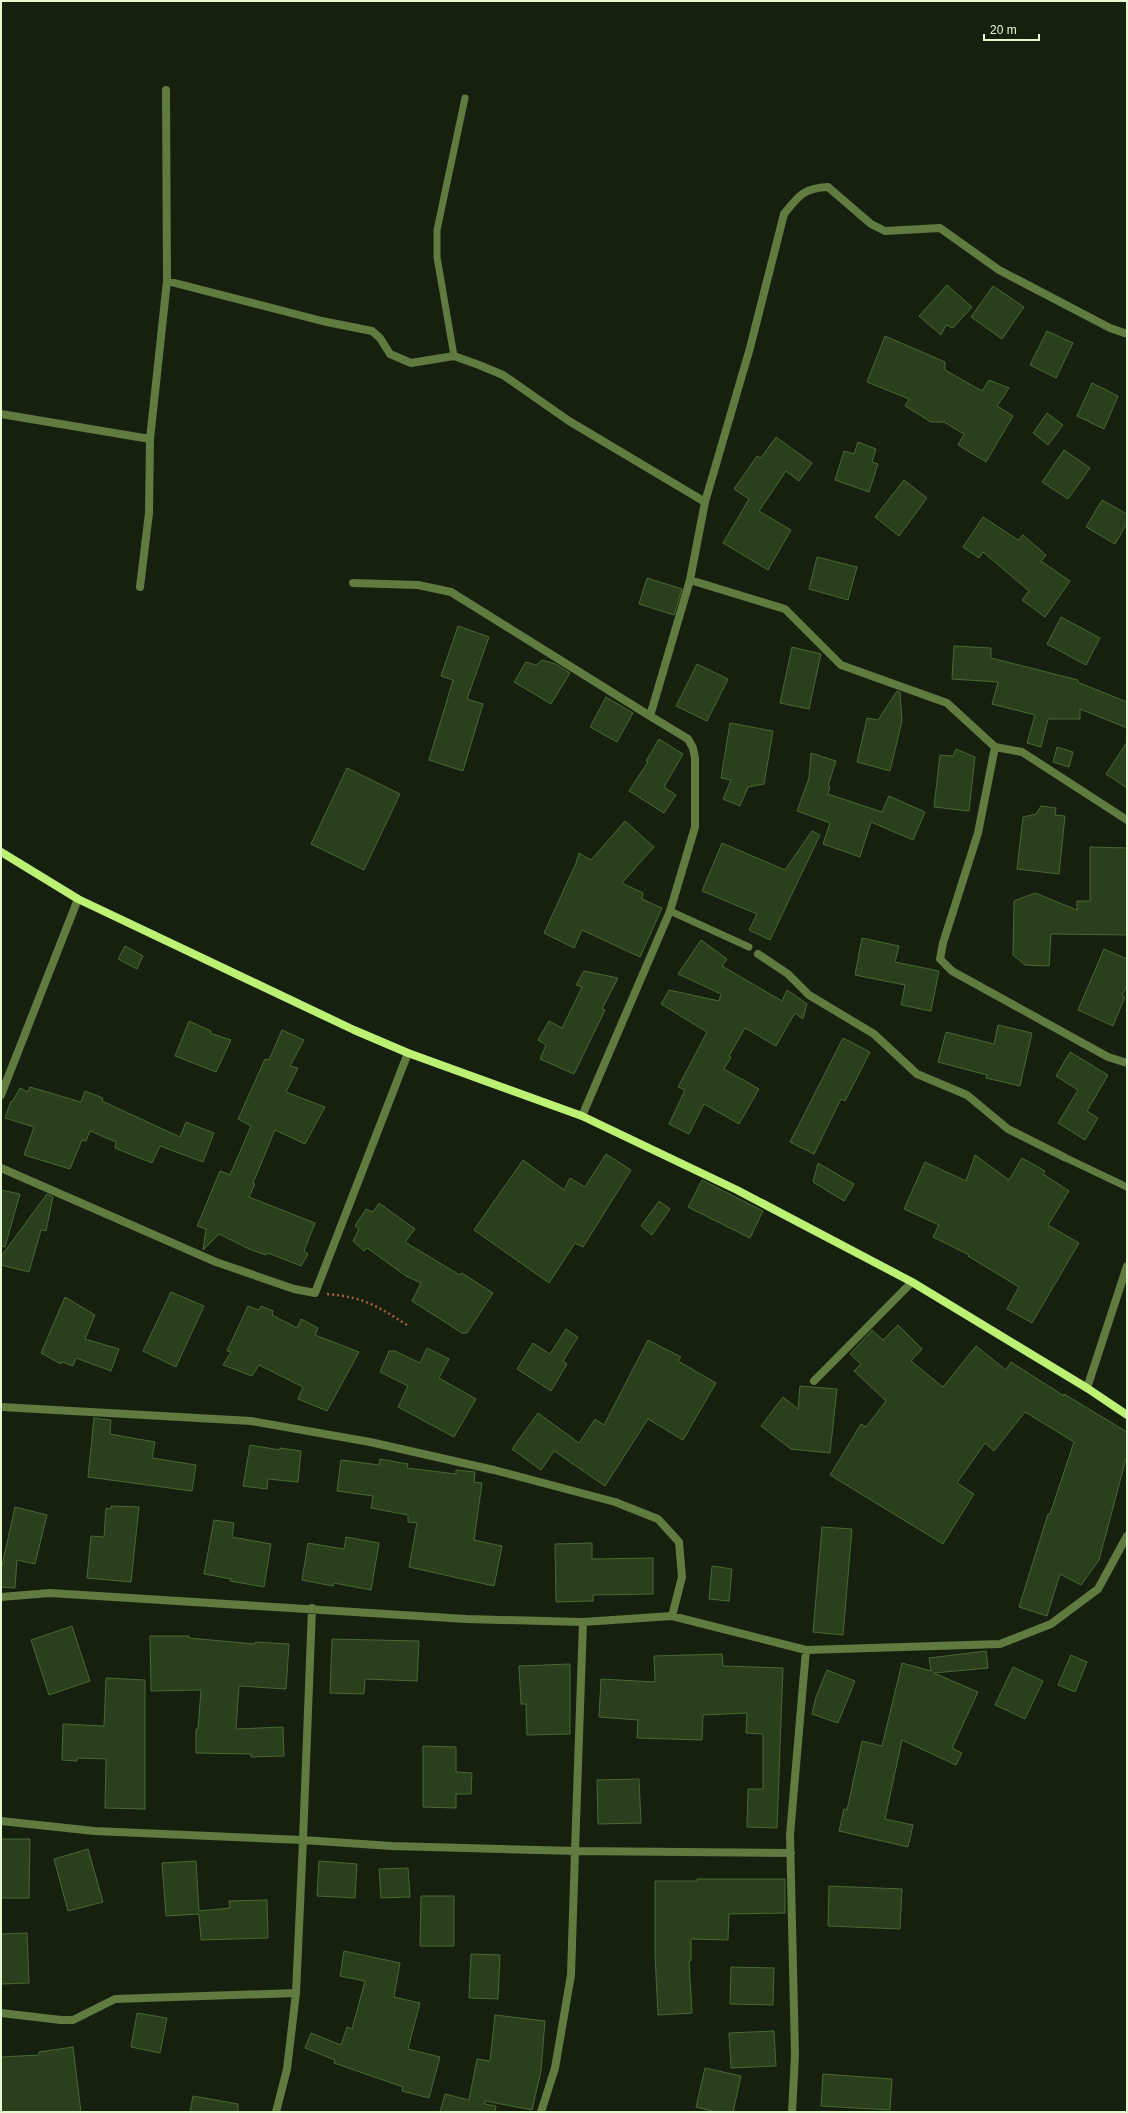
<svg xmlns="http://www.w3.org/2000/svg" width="1128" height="2113" viewBox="0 0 1128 2113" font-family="Helvetica,sans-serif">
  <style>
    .building { fill: #2b3f1d; stroke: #486831 }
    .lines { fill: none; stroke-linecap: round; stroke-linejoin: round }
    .path { stroke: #a65f3a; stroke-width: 2.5; stroke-dasharray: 2 3; stroke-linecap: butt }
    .lane { stroke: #607a3f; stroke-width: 7 }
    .street { stroke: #607a3f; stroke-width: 8 }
    .secondary { stroke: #bcf173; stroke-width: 8 }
  </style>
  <rect width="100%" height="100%" fill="#16200f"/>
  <path class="building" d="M947 285 972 307 953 328 946 325 941 335 919 316Z
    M993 286 1024 307 1002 339 971 317Z
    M1047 331 1073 343 1056 378 1030 365Z
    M885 336 945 362V370L982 391 989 380 1009 388 997 406 1013 416 986 462 958 445 964 434 944 422H931L905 406 909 399 867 382Z
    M1092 383 1118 396 1104 429 1077 416Z
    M1047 413 1063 425 1048 445 1033 433Z
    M776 437 812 463 799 481 786 471 759 511 791 530 768 570 723 543 749 499 734 489 757 456 761 458Z
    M858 442 876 449 872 462 878 464 869 492 835 480 844 451 854 454Z
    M1064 450 1090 468 1068 499 1042 482Z
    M904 480 927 498 899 536 875 517Z
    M1102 500 1127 514V523L1115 544 1086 527Z
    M983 517 1018 540 1023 535 1046 555 1041 561 1070 581 1045 617 1022 600 1029 591 983 552 979 558 963 547Z
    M817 557 857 567 848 600 809 589Z
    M647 578 682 589 674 615 639 604Z
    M1061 617 1100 638 1086 665 1047 644Z
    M458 626 489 637 467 699 483 704 463 771 429 760 453 680 441 676Z
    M954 646 991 648V658L1078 680 1077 682 1127 702V728L1080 709V719H1048L1041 747 1027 743 1035 715 992 704 998 682 952 679Z
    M792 647 821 654 809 709 780 703Z
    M542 660 556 664 570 673 551 704 514 682 526 662 536 665Z
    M697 664 728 679 707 721 676 706Z
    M897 691 900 692 902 721 890 771 857 762 867 718 878 720Z
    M606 697 633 713 617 742 590 727Z
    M730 723 773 731 764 784 748 787 740 806 723 799 731 780 721 778Z
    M659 739 683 754 664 787 676 795 664 813 629 791 648 762 646 761Z
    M1127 742V788L1106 774Z
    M1057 747 1073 752 1069 767 1053 762Z
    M956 749 975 757 969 811 934 807 940 755 953 756Z
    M811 753 836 761 828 786 830 787 828 794 882 812 889 796 925 812 913 840 871 822 860 857 823 844 830 823 797 811 809 778Z
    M347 768 400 794 364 870 311 844Z
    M1041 806 1056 808 1055 815 1065 816 1059 874 1017 869 1023 817 1036 814Z
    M625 821 654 847 622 883 643 893 642 899 662 908 640 957 582 930 574 948 544 933 576 863 579 853 591 860Z
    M812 831 820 835 770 940 749 930 757 914 702 891 722 843 785 870Z
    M1090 847 1127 848V935L1051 934 1049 966 1025 965 1013 955 1014 901 1035 893 1077 910V901H1090Z
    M862 938 899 946 895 962 939 971 931 1011 901 1005 905 985 855 975Z
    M701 940 727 959 722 966 782 1001 787 990 807 1004 803 1019 795 1013 776 1046 745 1028 729 1056 731 1057 724 1069 759 1089 739 1124 704 1104 689 1134 669 1124 685 1090 678 1087 707 1032 661 1004 669 990 719 1001 721 994 678 974Z
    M125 946 143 956 137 969 118 959Z
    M1104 949 1127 959V985L1122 996 1125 997 1113 1026 1078 1010Z
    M584 971 618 978 602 1009 605 1010 574 1074 540 1059 546 1045 538 1040 549 1021 562 1028 582 987 576 985Z
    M189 1021 211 1031 210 1033 231 1040 216 1072 175 1056Z
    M998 1025 1032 1033 1020 1086 986 1078 987 1075 938 1062 946 1032 994 1044Z
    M282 1030 304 1040 290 1066 298 1068 286 1092 325 1107 305 1144 275 1130 253 1183 255 1184 249 1197 315 1223 304 1251 308 1254 301 1266 268 1253 266 1255 249 1249 219 1234 203 1250 206 1229 197 1226 220 1171 230 1175 251 1126 238 1119 265 1059 269 1060Z
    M843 1038 870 1052 845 1101 841 1099 814 1154 790 1142Z
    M1070 1052 1108 1075 1087 1111 1098 1118 1085 1140 1058 1123 1078 1090 1056 1076Z
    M30 1087 81 1102 85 1091 103 1098 102 1101 180 1137 186 1122 214 1133 203 1162 160 1146 152 1163 115 1148 116 1142 90 1131 86 1141 82 1140 70 1169 24 1155 34 1127 5 1118 11 1101 12 1102 20 1088 28 1092Z
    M606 1154 631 1170 583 1247 575 1243 549 1283 474 1230 523 1160 564 1190 570 1178 585 1187Z
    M975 1155 1009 1180 1022 1158 1045 1171 1043 1174 1069 1191 1048 1225 1079 1243 1032 1323 1007 1309 1019 1287 968 1256 969 1255 933 1237 939 1225 904 1209 925 1162 966 1181Z
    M818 1163 854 1184 844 1201 813 1182Z
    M702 1180 763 1211 750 1238 688 1207Z
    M1 1190 20 1194 5 1247 1 1246Z
    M47 1194 53 1197 46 1231 41 1230 29 1272 1 1265 2 1255Z
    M659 1201 670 1209 652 1235 641 1226Z
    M379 1203 415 1229 405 1242 460 1275 462 1273 493 1293 467 1333H462L412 1301 421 1283 406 1276 367 1248 364 1251 353 1241 359 1229 355 1226 366 1209 373 1212Z
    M171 1292 204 1306 176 1367 143 1351Z
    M65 1297 95 1315 85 1339 119 1349 111 1371 76 1358 73 1366 62 1362 61 1364 41 1353Z
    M248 1306 259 1310 261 1306 273 1311 272 1315 297 1328 301 1319 318 1328 315 1335 359 1352 327 1411 298 1399 303 1387 259 1365 252 1376 223 1365 231 1352 227 1351Z
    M898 1325 922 1349 911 1361 943 1387 976 1346 1006 1370 1011 1362 1064 1396V1394L1127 1432V1455L1099 1560 1081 1585 1060 1574 1047 1616 1019 1607 1048 1514H1050L1074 1442 1025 1412 994 1451 985 1443 957 1483 974 1494 943 1544 830 1475 861 1424 866 1427 886 1401 854 1371 861 1364 850 1354 872 1330 883 1340Z
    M566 1329 578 1337 563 1361 567 1364 551 1391 517 1369 533 1343 550 1354Z
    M648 1340 681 1357 678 1361 716 1383 683 1440 648 1419 605 1486 554 1451 541 1470 512 1449 538 1413 579 1443 595 1419 604 1425Z
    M427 1348 449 1359 439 1378 476 1399 454 1437 398 1407 408 1386 380 1372 389 1351H395L420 1363Z
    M800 1386 837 1389 830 1453 791 1449 761 1426 783 1397 798 1409Z
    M94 1418 111 1420 110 1434 155 1442 152 1458 196 1465 192 1491 88 1477Z
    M250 1445 280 1450V1448L301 1451 298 1482 268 1479 267 1489 243 1486Z
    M380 1459 408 1464 407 1468 456 1474V1470L475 1472 474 1482 482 1483 474 1540 502 1546 494 1586 409 1567 417 1523 408 1522V1515L371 1508 373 1496 337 1491 341 1460 379 1465Z
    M111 1506 139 1507 131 1582 87 1578 91 1536 104 1537 106 1508 111 1509Z
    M15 1507 47 1515 35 1564 17 1560 15 1588 1 1587V1570Z
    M214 1520 234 1523 232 1537 271 1544 264 1587 230 1581 231 1579 204 1574Z
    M822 1527 852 1529 843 1635 813 1632Z
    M346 1537 379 1543 371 1590 334 1583 333 1586 302 1580 308 1543 344 1549Z
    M592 1543V1559L653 1558V1594L593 1595V1601L556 1602 555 1544Z
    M712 1566 732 1569 729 1601 709 1599Z
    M72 1626 90 1681 49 1695 31 1640Z
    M150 1636H189V1638L255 1644V1642L289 1644 286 1689 239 1686 236 1729 283 1727 284 1756 251 1757V1754L196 1753V1729H198L201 1690 151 1691Z
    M332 1639 419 1641 417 1681 365 1679 364 1694 330 1693Z
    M986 1651 988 1668 934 1673 978 1692 952 1748 962 1753 956 1765 902 1740 885 1819 913 1825 908 1847 839 1831 844 1809 847 1810 862 1741 882 1746 902 1663 931 1671 929 1658Z
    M722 1654 723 1666 783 1668 777 1828 747 1827 748 1789H763V1734L746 1733 747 1713 703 1715 702 1740 637 1738 638 1720 599 1717 601 1679 655 1682 654 1656Z
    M1071 1655 1087 1662 1075 1692 1058 1685Z
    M570 1664V1734L527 1735 526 1704H521L519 1666Z
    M1013 1667 1043 1681 1025 1719 995 1705Z
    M827 1670 855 1681 838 1723 812 1714 816 1697Z
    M106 1678 145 1680V1809L105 1808 106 1759 77 1758V1761L62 1760 63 1724 104 1726Z
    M423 1746 456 1747V1772L472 1773 471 1794H456V1808L423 1807Z
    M639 1779 641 1823 598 1824 597 1780Z
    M1 1839H30L29 1898H1Z
    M88 1849 103 1902 68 1911 54 1859Z
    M196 1861 199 1911 230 1908 229 1901 267 1900 268 1938 201 1940 199 1914 166 1916 162 1863Z
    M319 1861 357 1864 355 1898 317 1896Z
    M408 1868 410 1897 381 1898 379 1869Z
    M697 1879H785V1913L729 1914 728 1940 691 1939V1961H689L692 2013 658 2015 655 1954V1881H697Z
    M829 1886 902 1889 900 1929 828 1926Z
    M421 1896H454V1946H420Z
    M27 1933 29 1983 1 1984V1934Z
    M344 1951 400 1963 394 1997 420 2003 408 2049 440 2057 429 2098 402 2091 403 2087 334 2063 335 2060 305 2048 311 2033 341 2045 347 2027 352 2029 365 1981 340 1976Z
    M471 1954 500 1955 498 1999 469 1998Z
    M731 1967 774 1968 773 2005 730 2004Z
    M137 2013 167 2018 160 2053 131 2047Z
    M495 2015 545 2021 541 2071 532 2110 485 2101V2104L496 2106 495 2112H440L445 2094 469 2100 477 2059 490 2061Z
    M774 2031 776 2066 731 2068 729 2033Z
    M73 2047 81 2112H1V2057L39 2055V2052Z
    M705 2068 741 2076 733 2112H716L696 2107Z
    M823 2074 892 2079 890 2110 821 2106Z
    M193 2096 238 2104V2112H190Z"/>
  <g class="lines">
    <path class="path" d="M327 1294C364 1297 377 1306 407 1325"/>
    <path class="lane" d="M454 356 437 257V230L465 98
      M670 911 749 947
      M1064 1157 1127 1187"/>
    <path class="street" d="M166 90 167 281 322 321 372 331 380 338 390 354 411 363 454 356 479 365 503 375 569 421 705 502 690 580 650 716 688 739 693 748 695 758V827L670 911 582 1116
      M1 414 150 439
      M705 502 750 348 784 214C799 195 804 188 828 187L871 224 885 231 940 228 999 270 1110 328 1127 334
      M690 580 785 609 841 665 947 703 995 747 1022 752 1127 820
      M353 583 418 585 451 592 650 716
      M140 587 149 513 150 439 167 281
      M995 747 978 833 943 943 940 959 952 971 1108 1057 1127 1063
      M758 954 788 974 809 995 874 1034 917 1074 967 1095 1008 1129 1064 1157
      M1 1095 78 899
      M1 1168 216 1262 294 1289 315 1293 408 1053
      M814 1381 912 1282
      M1087 1388 1127 1266
      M1 1407 251 1421 370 1442 494 1470 615 1502 658 1519 679 1542 682 1577 672 1616
      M1 1597 50 1593 466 1619 583 1622 672 1616 806 1650 1000 1644 1051 1624 1098 1589 1127 1536
      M1 1821 94 1831 303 1840 312 1608
      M1 2013 61 2020H73L115 1999 296 1993
      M276 2112 287 2069 296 1993 303 1840 391 1846 575 1851 583 1622
      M541 2112 555 2068 571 1975 575 1851 791 1853
      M792 2112 795 2055 790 1835 806 1650"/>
    <path class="secondary" d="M1 852 78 899 354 1030 408 1053 582 1116 737 1190 912 1282 1087 1388 1127 1415"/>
  </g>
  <rect width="1128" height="2113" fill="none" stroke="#e6fad2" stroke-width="4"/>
  <path d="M984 34v6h55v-6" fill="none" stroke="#e6fad2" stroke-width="2"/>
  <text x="990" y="34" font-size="12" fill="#e6fad2" stroke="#16200f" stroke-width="3" paint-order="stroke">20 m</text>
</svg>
